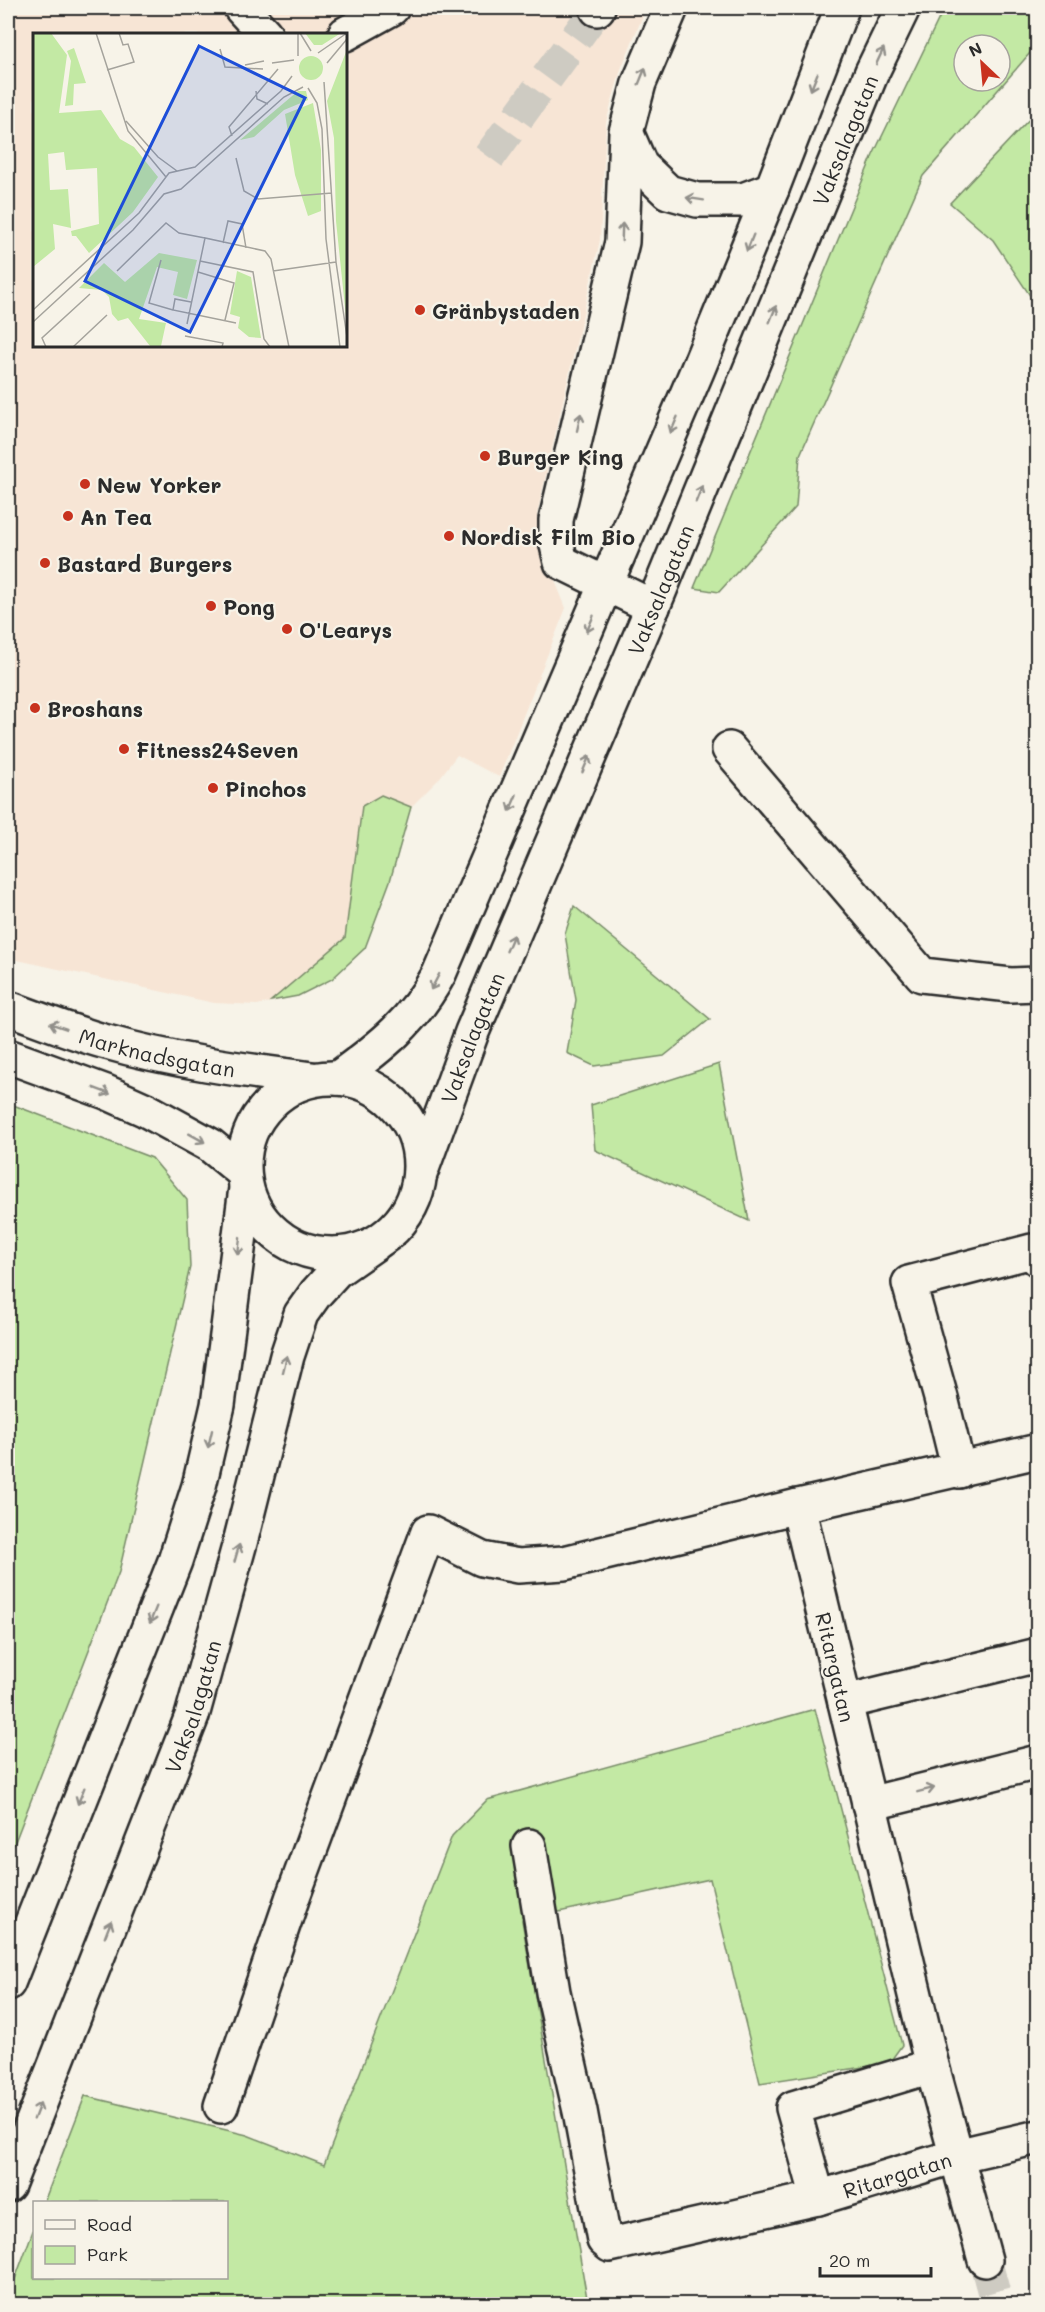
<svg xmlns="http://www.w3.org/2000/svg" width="1045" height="2312" viewBox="0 0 1045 2312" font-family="Mali,sans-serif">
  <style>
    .built { fill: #f7e5d5; fill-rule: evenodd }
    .green { fill: #c3e9a4; stroke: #778a68; stroke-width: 1.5; fill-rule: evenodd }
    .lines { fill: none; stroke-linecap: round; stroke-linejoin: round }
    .minor-tunnel { stroke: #cecbc2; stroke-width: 33; stroke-dasharray: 33 16; stroke-linecap: butt }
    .minor-casing { stroke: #2b2b2b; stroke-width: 38 }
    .major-casing { stroke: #2b2b2b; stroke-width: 38 }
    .minor { stroke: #f7f3e8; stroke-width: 33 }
    .major { stroke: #f7f3e8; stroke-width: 33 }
    .oneway { stroke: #918f8a }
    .poi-dot { fill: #c8321e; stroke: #f7f3e8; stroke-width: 2 }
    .labels { text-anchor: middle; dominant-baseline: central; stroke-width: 4.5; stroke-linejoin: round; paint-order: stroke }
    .street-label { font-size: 21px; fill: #2b2b2b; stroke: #f7f3e8 }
    .poi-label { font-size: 21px; font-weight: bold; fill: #2b2b2b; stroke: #f7f3e8; text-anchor: start }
    .inset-road { fill: none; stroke: #a5a39c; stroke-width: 1.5 }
    .view { fill: #1d4ed8; fill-opacity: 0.15; stroke: #1d4ed8; stroke-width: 3 }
    .inset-edge { fill: none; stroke: #2b2b2b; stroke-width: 3 }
  </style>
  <rect width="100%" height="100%" fill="#f7f3e8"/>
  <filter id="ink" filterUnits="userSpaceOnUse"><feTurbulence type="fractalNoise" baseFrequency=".0167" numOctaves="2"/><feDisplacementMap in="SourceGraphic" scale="12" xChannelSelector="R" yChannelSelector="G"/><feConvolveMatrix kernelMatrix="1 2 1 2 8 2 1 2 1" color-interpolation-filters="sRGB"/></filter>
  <g filter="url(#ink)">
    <path class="built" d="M8 8H646L621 69 606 122 600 240 537 514 539 541 566 608 499 777 457 755 438 780 411 807 390 881 365 948 332 979 298 996 257 1005 214 1003 8 958ZM34 34H345V345H34Z"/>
    <path class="green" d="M944 8H1037V45L923 176 800 455 796 507 719 592 694 588 873 155ZM964 45H1000V81H964Z
      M1037 111V306L993 240 950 203Z
      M381 795 411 807 390 881 365 948 332 979 298 996 271 1001 345 938 362 806Z
      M574 906 710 1019 664 1056 594 1066 567 1053 576 1000 565 934Z
      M719 1064 749 1221 595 1150 591 1105Z
      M8 1103 152 1158 187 1200 190 1267 119 1572 8 1860Z
      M815 1709 902 2045 889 2063 760 2083 710 1879 522 1920 588 2304H8V2298L34 2228V2278H226V2202H44L85 2096 247 2135 324 2165 452 1836 487 1800Z"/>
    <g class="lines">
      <path class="minor-tunnel" d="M489 157 597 9
        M985 2260 997 2304"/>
      <g class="minor-casing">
        <g id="minor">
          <path d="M241 8 265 34"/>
          <path d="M597 9 598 8"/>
          <path d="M345 34 392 8"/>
          <path d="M627 134 641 166 668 192 697 200H743L772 189"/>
          <path d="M653 607 561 562 556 541V520L622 242 626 132 639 83 671 8"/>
          <path d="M729 749 922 975 1010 985 1038 984"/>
          <path id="s1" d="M8 1008C39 1019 71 1032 103 1041 172 1061 242 1070 312 1079"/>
          <path d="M8 1056 106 1092 146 1110 210 1145 243 1172"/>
          <path d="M959 1471 941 1398 909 1283 1032 1251 1038 1259"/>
          <path d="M845 1702 1038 1655"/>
          <path d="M869 1804 1038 1762"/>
          <path d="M529 1846 553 1992 580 2111 604 2240 610 2245 818 2198"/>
          <path id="s2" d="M932 2066 793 2108 818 2198 956 2156 1038 2137"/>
          <path d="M221 2106 292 1899 428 1532 482 1559 518 1566 564 1563 798 1506"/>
          <path d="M985 2260 932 2066 798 1506 1038 1451"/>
        </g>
      </g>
      <g class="major-casing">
        <g id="major">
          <path d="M338 1078C382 1046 413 1022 439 974L697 371 772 189 842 8"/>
          <circle cx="332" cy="1166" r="88"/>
          <path id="s3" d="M420 1174 472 1032 659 592 872 72 903 8"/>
          <path d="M8 1983 175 1561 199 1486 218 1405 246 1188"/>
          <path id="s4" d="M8 2185 192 1716 241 1539 287 1356 301 1314 316 1293 336 1271 376 1243"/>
        </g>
      </g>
      <use href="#minor" class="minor"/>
      <use href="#major" class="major"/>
    </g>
    <defs><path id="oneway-shaft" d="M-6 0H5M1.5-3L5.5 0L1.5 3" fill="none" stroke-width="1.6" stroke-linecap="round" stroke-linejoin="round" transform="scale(1.5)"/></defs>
    <g class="oneway">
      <use href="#oneway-shaft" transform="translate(880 56) rotate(-65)"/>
      <use href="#oneway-shaft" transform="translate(642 76) rotate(-68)"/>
      <use href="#oneway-shaft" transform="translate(814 82) rotate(112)"/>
      <use href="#oneway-shaft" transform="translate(695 199) rotate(-171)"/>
      <use href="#oneway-shaft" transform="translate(622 232) rotate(-88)"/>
      <use href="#oneway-shaft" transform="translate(750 243) rotate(112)"/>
      <use href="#oneway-shaft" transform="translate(773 314) rotate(-68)"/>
      <use href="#oneway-shaft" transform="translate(579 422) rotate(-77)"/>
      <use href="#oneway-shaft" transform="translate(674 425) rotate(113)"/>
      <use href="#oneway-shaft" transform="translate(699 494) rotate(-68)"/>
      <use href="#oneway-shaft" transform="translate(590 624) rotate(113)"/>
      <use href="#oneway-shaft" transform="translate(586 764) rotate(-67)"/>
      <use href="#oneway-shaft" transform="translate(513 803) rotate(113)"/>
      <use href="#oneway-shaft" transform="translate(510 943) rotate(-67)"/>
      <use href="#oneway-shaft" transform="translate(435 982) rotate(118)"/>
      <use href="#oneway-shaft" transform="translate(58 1026) rotate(-161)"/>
      <use href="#oneway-shaft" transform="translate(102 1091) rotate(21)"/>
      <use href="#oneway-shaft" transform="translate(197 1138) rotate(29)"/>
      <use href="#oneway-shaft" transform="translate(239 1246) rotate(97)"/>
      <use href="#oneway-shaft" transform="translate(285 1364) rotate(-76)"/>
      <use href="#oneway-shaft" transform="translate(210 1439) rotate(103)"/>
      <use href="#oneway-shaft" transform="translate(237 1553) rotate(-74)"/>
      <use href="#oneway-shaft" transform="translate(153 1615) rotate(112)"/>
      <use href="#oneway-shaft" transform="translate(926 1790) rotate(-14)"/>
      <use href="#oneway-shaft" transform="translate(81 1796) rotate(112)"/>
      <use href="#oneway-shaft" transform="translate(108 1929) rotate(-69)"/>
      <use href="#oneway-shaft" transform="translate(37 2111) rotate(-69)"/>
    </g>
  </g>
  <g class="poi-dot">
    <circle cx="420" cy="310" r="6"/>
    <circle cx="485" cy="456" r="6"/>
    <circle cx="85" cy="484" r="6"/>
    <circle cx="68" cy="516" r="6"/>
    <circle cx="449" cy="536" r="6"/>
    <circle cx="45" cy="563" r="6"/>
    <circle cx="211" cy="606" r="6"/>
    <circle cx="287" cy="629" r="6"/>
    <circle cx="35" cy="708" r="6"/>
    <circle cx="124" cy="749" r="6"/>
    <circle cx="213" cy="788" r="6"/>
  </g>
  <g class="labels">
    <g class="street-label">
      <text stroke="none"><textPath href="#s3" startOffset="1118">Vaksalagatan</textPath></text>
      <text stroke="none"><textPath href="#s3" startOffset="632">Vaksalagatan</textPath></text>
      <text stroke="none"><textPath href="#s3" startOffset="146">Vaksalagatan</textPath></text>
      <text stroke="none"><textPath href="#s1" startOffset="156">Marknadsgatan</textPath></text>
      <text transform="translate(836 1667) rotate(77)">Ritargatan</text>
      <text stroke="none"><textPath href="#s4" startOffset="513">Vaksalagatan</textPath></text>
      <text stroke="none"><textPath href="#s2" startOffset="321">Ritargatan</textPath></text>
    </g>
    <g class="poi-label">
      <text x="432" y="310">Gränbystaden</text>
      <text x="497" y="456">Burger King</text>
      <text x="97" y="484">New Yorker</text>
      <text x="80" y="516">An Tea</text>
      <text x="461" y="536">Nordisk Film Bio</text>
      <text x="57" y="563">Bastard Burgers</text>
      <text x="223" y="606">Pong</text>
      <text x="299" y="629">O'Learys</text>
      <text x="47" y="708">Broshans</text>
      <text x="136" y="749">Fitness24Seven</text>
      <text x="225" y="788">Pinchos</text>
    </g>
  </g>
  <g transform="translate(33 33)">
    <rect width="314" height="314" fill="#f7f3e8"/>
    <path d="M0 0H18L34 22 26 80 68 77 87 106 101 114 125 144 100 179 56 220 43 203H39L38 198 66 191 64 135 33 137 31 119 15 121 17 157 35 156 38 195 20 191 22 216 0 234ZM272 0H308L289 12H281ZM41 15 53 50 41 51 40 72 32 73 38 28 34 18ZM313 19V284L303 188 301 105 294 68ZM266 35a12 12 0 1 1 24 0a12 12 0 1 1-24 0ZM265 58H273L275 67 251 77 221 104 207 107ZM280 70 288 117V178L275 183 262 142 252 81ZM126 220 164 227 154 266 140 262 145 239 124 234 106 286 133 290 128 313H117L95 285 85 288 79 281 76 264 69 257 46 255 71 230 92 249ZM204 238 218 244 228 305 216 304 205 295 207 284 197 281Z" fill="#c3e9a4"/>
    <path class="inset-road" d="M63 0 95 98 133 144M267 0 278 18M187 16 192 34 230 36M285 20 314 0M265 23V0M239 30 261 27M294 30 314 6M212 32 231 28M74 37 101 29 95 11 90 12 86 0M291 49 303 229 314 304M275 55 284 70 289 96 293 206 307 314M223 58 224 66 235 71M93 88 125 124 144 138M199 103 196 94 245 36M203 125 211 158 225 166 299 160M190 210 195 188 209 191 213 215M128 227 116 270 140 277M167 228 220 239 231 306 237 314M84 238 133 190 146 200 172 205M240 238 303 229M165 239 201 250 192 287M158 269 142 266 140 277 203 290M0 277 106 180 136 140 162 134 248 58 259 43M0 289 100 197 131 161 148 156 251 64 270 54M154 291 172 205 232 218 238 226 256 314M152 303 190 310 189 314M13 314 9 305 57 261M40 314 74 282"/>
    <path class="view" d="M166 13 272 65 157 299 52 248Z"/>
    <rect width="314" height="314" class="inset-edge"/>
  </g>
  <rect width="1045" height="2312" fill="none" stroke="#f7f3e8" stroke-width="30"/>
  <rect x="15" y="15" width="1015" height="2282" fill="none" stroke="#2b2b2b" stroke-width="2" filter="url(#ink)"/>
  <rect x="33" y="2201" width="195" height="78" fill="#f7f3e8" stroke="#a5a39c" stroke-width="1.5"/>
  <rect x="45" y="2220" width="30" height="9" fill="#f7f3e8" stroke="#a5a39c" stroke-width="1.5"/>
  <text x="87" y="2231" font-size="18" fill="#2b2b2b">Road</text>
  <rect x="45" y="2246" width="30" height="18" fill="#c3e9a4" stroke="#a5a39c" stroke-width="1.5"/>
  <text x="87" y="2261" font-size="18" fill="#2b2b2b">Park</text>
  <g transform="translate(982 63) rotate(334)"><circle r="28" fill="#f7f3e8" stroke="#a5a39c" stroke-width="1.5"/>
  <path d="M0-4.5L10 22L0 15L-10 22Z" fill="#c8321e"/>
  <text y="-9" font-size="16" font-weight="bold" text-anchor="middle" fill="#2b2b2b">N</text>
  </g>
  <path d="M820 2267v9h111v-9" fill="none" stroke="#2b2b2b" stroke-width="3"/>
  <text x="829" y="2267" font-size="18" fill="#2b2b2b" stroke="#f7f3e8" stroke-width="4.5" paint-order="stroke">20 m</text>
</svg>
